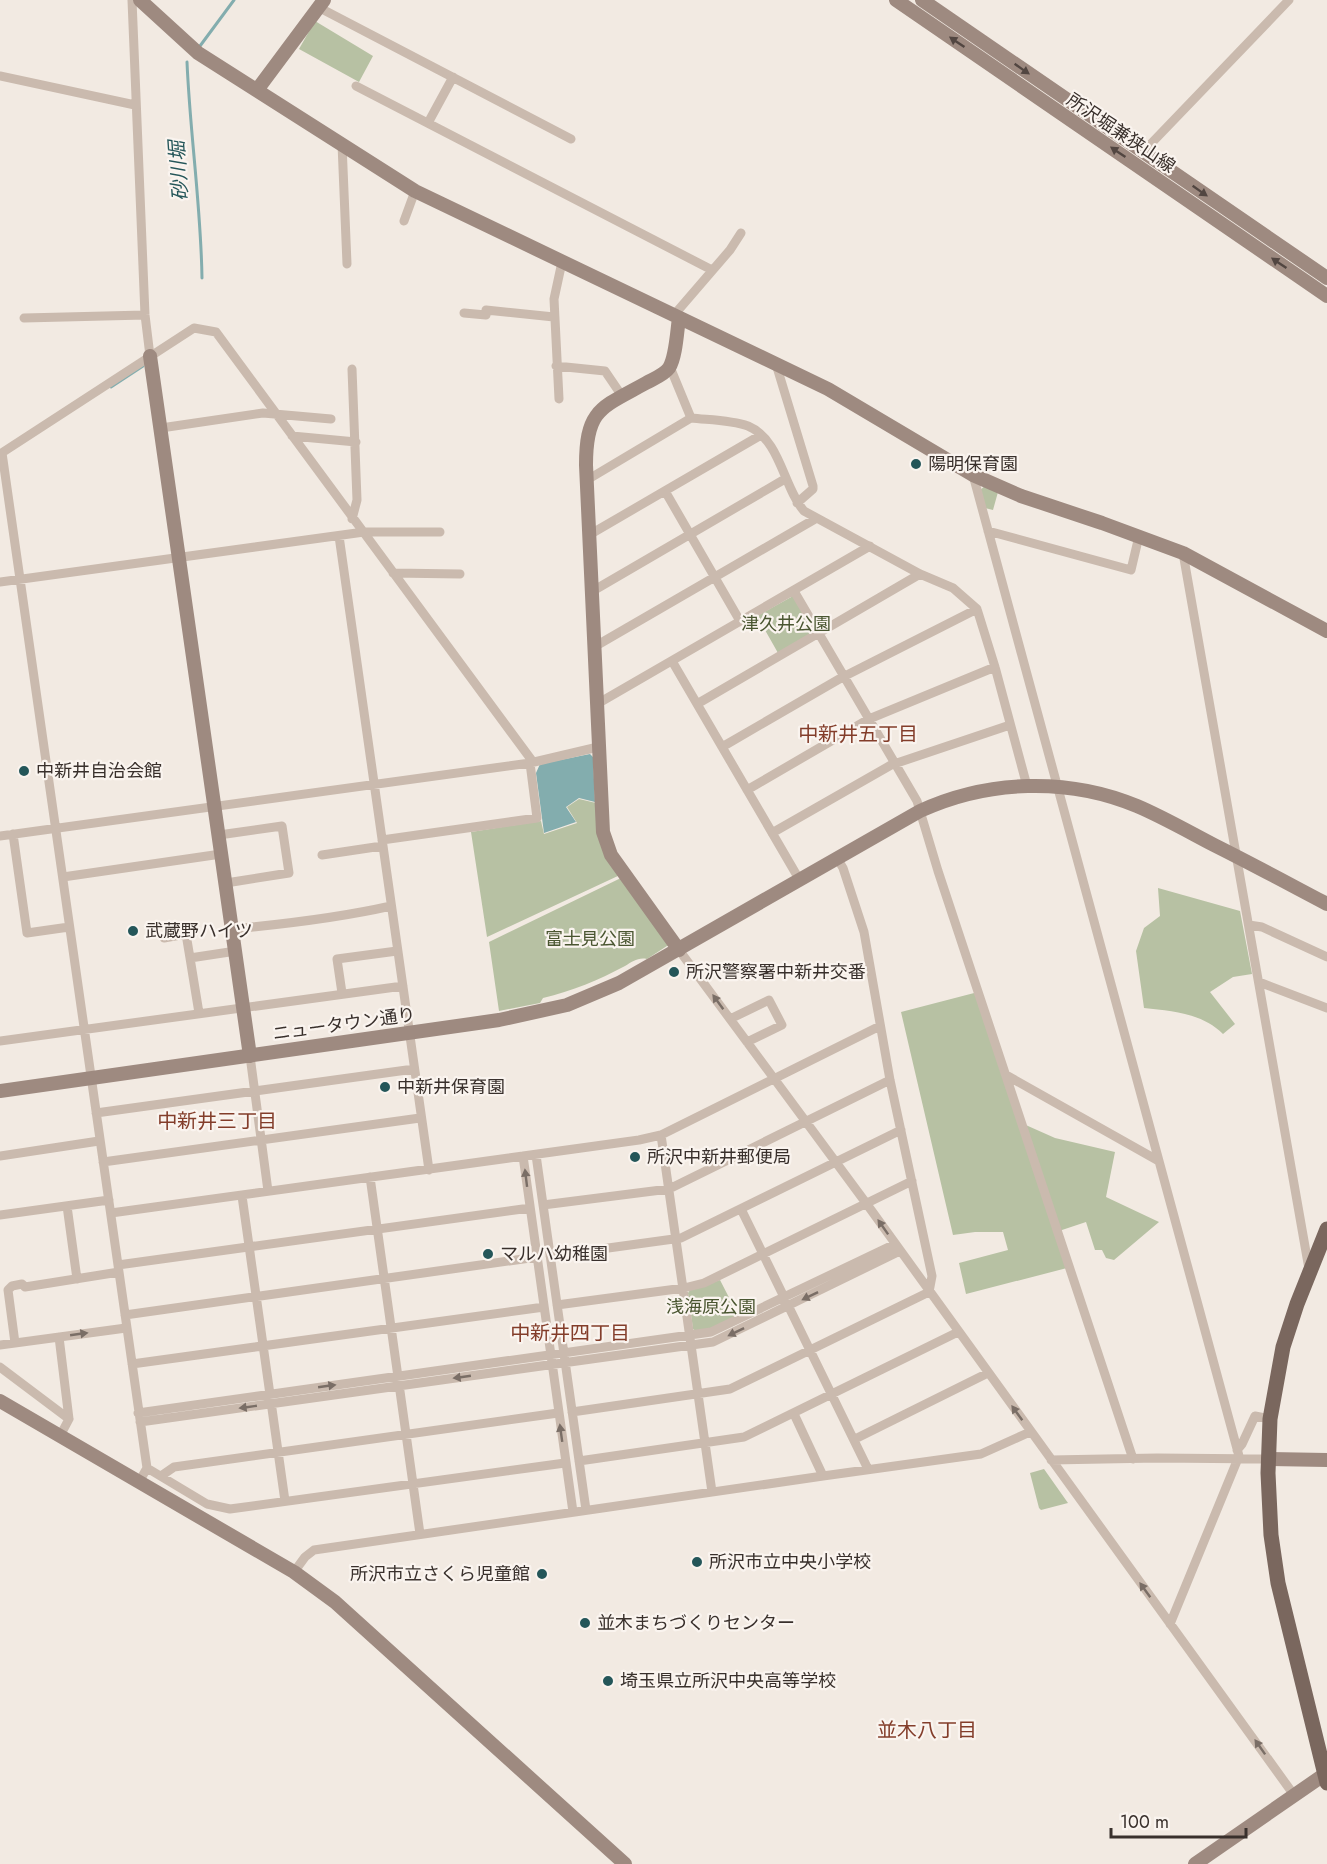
<svg xmlns="http://www.w3.org/2000/svg" width="1327" height="1864" viewBox="0 0 1327 1864" font-family="Jost,'Noto Sans JP',sans-serif">
  <style>
    .green { fill: #b7c1a3 }
    .water { fill: #83adae }
    .lines { fill: none; stroke-linecap: round; stroke-linejoin: round }
    .stream { stroke: #83adae; stroke-width: 3 }
    .street { stroke: #cabaae; stroke-width: 9 }
    .secondary { stroke: #9e8a80; stroke-width: 14 }
    .primary { stroke: #7a675e; stroke-width: 15 }
    .oneway { fill: #524641 }
    .oneway2 { fill: #7a6e66 }
    .poi-dot { fill: #245659; stroke: #faf4ef; stroke-width: 2 }
    .labels { text-anchor: middle; dominant-baseline: central; stroke-width: 4.5; stroke-linejoin: round; paint-order: stroke }
    .street-label { font-size: 18px; fill: #39302c; stroke: #faf4ef }
    .poi-label { font-size: 18px; fill: #39302c; stroke: #faf4ef; text-anchor: start }
    .park-label { font-size: 18px; fill: #4a5631; stroke: #faf4ef }
    .water-label { font-size: 20px; font-style: italic; fill: #245659; stroke: #faf4ef }
    .neighbourhood-label { font-size: 20px; fill: #833d2a; stroke: #faf4ef }
  </style>
  <rect width="100%" height="100%" fill="#f2eae2"/>
  <path class="green" d="M315 21 373 56 359 82 299 49Z
    M985 486 998 492 993 510 985 508 980 490Z
    M793 596 814 632 778 653 757 616Z
    M579 799 596 803 620 875 487 937 471 832 541 821 544 834 577 823 567 807Z
    M623 877 670 944 647 959C638 957 632 962 625 966 599 980 572 991 543 998L540 1003 499 1011 489 942Z
    M1158 888 1240 911 1252 974 1233 977 1210 992 1235 1024 1223 1034C1202 1013 1172 1011 1144 1008L1136 951 1144 928 1160 916Z
    M978 992 1019 1122 1055 1138 1115 1152 1106 1197 1159 1222 1114 1260 1106 1258 1102 1250H1095L1086 1222 1056 1232 1067 1268 966 1294 959 1263 1008 1250 1003 1232H975L953 1235 901 1012Z
    M720 1280 739 1317 720 1326 697 1332 693 1329 688 1293 690 1290Z
    M1044 1469 1068 1503 1041 1510 1039 1508 1030 1473Z"/>
  <path class="water" d="M590 754 593 757 595 802 579 798 566 807 576 822 544 833 536 773 540 764Z"/>
  <g class="lines">
    <path class="stream" d="M200 46 234 0
      M187 62C190 134 201 206 202 278
      M111 387 143 366"/>
    <path class="street" d="M132 0 145 315 150 356
      M318 7 571 139
      M0 76 135 105
      M356 86 712 270
      M428 123 453 77
      M342 144 347 264
      M1143 152 1289 0
      M404 221 415 191
      M464 313 486 315V310L554 317
      M674 315 730 250 741 233
      M24 318 145 315
      M776 364 813 486V489L797 503
      M556 366 605 371 622 396
      M670 367 691 418C709 420 731 420 748 426 781 440 783 487 804 511L920 574 953 588 977 609 995 667 1027 786
      M352 369 357 500 352 519
      M559 399 554 299 562 262
      M161 428 263 413 331 419
      M292 436 356 442
      M2 453 147 1468 139 1482
      M0 454 194 328 216 332 533 762
      M973 475 1239 1456 1170 1624
      M587 480 691 418
      M665 491 740 621
      M988 531 1131 570 1139 536
      M589 535 761 435
      M339 536 429 1170
      M1183 553C1227 792 1266 1031 1309 1269
      M393 573 460 574
      M0 582 364 532H440
      M794 591 917 801 938 871 1133 1459
      M591 592 785 479
      M594 647 815 519
      M672 661 799 879
      M597 704 870 546
      M697 704 920 574
      M722 747 841 678 977 609
      M747 790 869 719 995 667
      M772 833 891 765 1010 725
      M13 834 27 933 69 927
      M219 835 282 826 289 873 226 883
      M0 836 530 763 598 747
      M382 840 537 818 530 763
      M322 855 382 846
      M63 877 221 854
      M1249 925 1262 927 1327 957
      M232 929C286 924 338 918 391 906
      M164 938 186 934 190 958 236 951
      M679 950 866 1203 1294 1795
      M190 958 199 1013
      M1259 982 1327 1008
      M342 993 337 959 397 951
      M730 1019 769 1000 782 1025 747 1042
      M0 1041 403 986
      M250 1056 268 1191
      M1006 1075 1157 1160
      M96 1113 414 1069
      M661 1135 712 1492
      M536 1155 586 1510
      M0 1156 99 1141
      M523 1156 573 1512
      M103 1162 420 1118
      M370 1177 420 1534
      M242 1196 285 1501
      M543 1205 669 1189 890 1080
      M67 1206 77 1279
      M741 1209 868 1469
      M111 1213 639 1140 661 1135 880 1026
      M0 1215 109 1200
      M550 1256 681 1238 901 1130
      M118 1265 530 1208
      M557 1305 684 1288 704 1283 912 1181
      M125 1315 537 1257
      M59 1337 69 1419
      M15 1343 8 1290 12 1286 22 1284 25 1287 119 1272
      M0 1345 126 1328
      M132 1364 544 1307
      M0 1367 69 1419 60 1436
      M572 1412 730 1389 929 1292 932 1276 890 1080 864 932 843 868 837 858
      M138 1413 711 1332 895 1244
      M794 1414 823 1476
      M140 1422 713 1342 900 1251
      M855 1439 988 1373
      M1237 1450 1242 1444 1255 1416 1270 1419
      M1051 1460 1157 1458 1268 1459
      M579 1461 744 1437 958 1332
      M147 1468 207 1504 230 1509 565 1463
      M161 1476 174 1467 558 1413
      M294 1572 305 1557 314 1550 823 1476 981 1454 1030 1432"/>
    <path class="secondary" d="M140 0 198 53 415 191 828 389 973 475 1021 496 1102 523 1183 553 1327 631
      M896 0 1327 296
      M922 0 1327 278
      M257 90 324 0
      M150 356 250 1056
      M679 950 611 855 603 832 586 465C586 409 601 408 646 383 653 379 664 375 669 368 676 357 677 331 679 318
      M0 1091 499 1020 567 1005 619 983 920 811C987 780 1068 777 1137 806 1163 817 1189 832 1214 845 1252 864 1289 884 1327 904
      M0 1401 294 1572 335 1602 625 1864
      M1268 1459 1327 1460
      M1195 1864 1325 1774"/>
    <path class="primary" d="M1327 1229 1297 1304 1283 1347 1270 1419 1268 1473 1271 1535 1278 1583 1327 1783"/>
  </g>
  <defs><path id="oneway-solid" d="M-6-.8H1V-3.2L6.5 0L1 3.2V.8H-6Z" transform="scale(1.5)"/></defs>
  <g class="oneway">
    <use href="#oneway-solid" transform="translate(957 42) rotate(-146)"/>
    <use href="#oneway-solid" transform="translate(1022 69) rotate(35)"/>
    <use href="#oneway-solid" transform="translate(1118 152) rotate(-146)"/>
    <use href="#oneway-solid" transform="translate(1200 191) rotate(35)"/>
    <use href="#oneway-solid" transform="translate(1279 263) rotate(-146)"/>
  </g>
  <g class="oneway2">
    <use href="#oneway-solid" transform="translate(718 1002) rotate(-126)"/>
    <use href="#oneway-solid" transform="translate(526 1178) rotate(-97)"/>
    <use href="#oneway-solid" transform="translate(883 1227) rotate(-125)"/>
    <use href="#oneway-solid" transform="translate(810 1296) rotate(154)"/>
    <use href="#oneway-solid" transform="translate(736 1332) rotate(154)"/>
    <use href="#oneway-solid" transform="translate(79 1334) rotate(-8)"/>
    <use href="#oneway-solid" transform="translate(462 1377) rotate(172)"/>
    <use href="#oneway-solid" transform="translate(327 1386) rotate(-8)"/>
    <use href="#oneway-solid" transform="translate(248 1407) rotate(172)"/>
    <use href="#oneway-solid" transform="translate(1017 1413) rotate(-126)"/>
    <use href="#oneway-solid" transform="translate(561 1433) rotate(-98)"/>
    <use href="#oneway-solid" transform="translate(1145 1590) rotate(-126)"/>
    <use href="#oneway-solid" transform="translate(1260 1747) rotate(-125)"/>
  </g>
  <g class="poi-dot">
    <circle cx="916" cy="464" r="6"/>
    <circle cx="24" cy="771" r="6"/>
    <circle cx="133" cy="931" r="6"/>
    <circle cx="674" cy="972" r="6"/>
    <circle cx="385" cy="1087" r="6"/>
    <circle cx="635" cy="1157" r="6"/>
    <circle cx="488" cy="1254" r="6"/>
    <circle cx="697" cy="1562" r="6"/>
    <circle cx="542" cy="1574" r="6"/>
    <circle cx="585" cy="1623" r="6"/>
    <circle cx="608" cy="1681" r="6"/>
  </g>
  <g class="labels">
    <g class="street-label">
      <text transform="translate(1121 133) rotate(34)">所沢堀兼狭山線</text>
      <text transform="translate(344 1024) rotate(-8)">ニュータウン通り</text>
    </g>
    <g class="poi-label">
      <text x="928" y="464">陽明保育園</text>
      <text x="36" y="771">中新井自治会館</text>
      <text x="145" y="931">武蔵野ハイツ</text>
      <text x="686" y="972">所沢警察署中新井交番</text>
      <text x="397" y="1087">中新井保育園</text>
      <text x="647" y="1157">所沢中新井郵便局</text>
      <text x="500" y="1254">マルハ幼稚園</text>
      <text x="709" y="1562">所沢市立中央小学校</text>
      <text x="530" y="1574" text-anchor="end">所沢市立さくら児童館</text>
      <text x="597" y="1623">並木まちづくりセンター</text>
      <text x="620" y="1681">埼玉県立所沢中央高等学校</text>
    </g>
    <g class="park-label">
      <text x="786" y="624">津久井公園</text>
      <text x="590" y="939">富士見公園</text>
      <text x="711" y="1307">浅海原公園</text>
    </g>
    <g class="water-label">
      <text transform="translate(179 171) rotate(-94)">砂川堀</text>
    </g>
    <g class="neighbourhood-label">
      <text x="858" y="734">中新井五丁目</text>
      <text x="217" y="1121">中新井三丁目</text>
      <text x="570" y="1333">中新井四丁目</text>
      <text x="927" y="1730">並木八丁目</text>
    </g>
  </g>
  <path d="M1111 1828v9h135v-9" fill="none" stroke="#39302c" stroke-width="3"/>
  <text x="1120" y="1828" font-size="18" fill="#39302c" stroke="#faf4ef" stroke-width="4.5" paint-order="stroke">100 m</text>
</svg>
